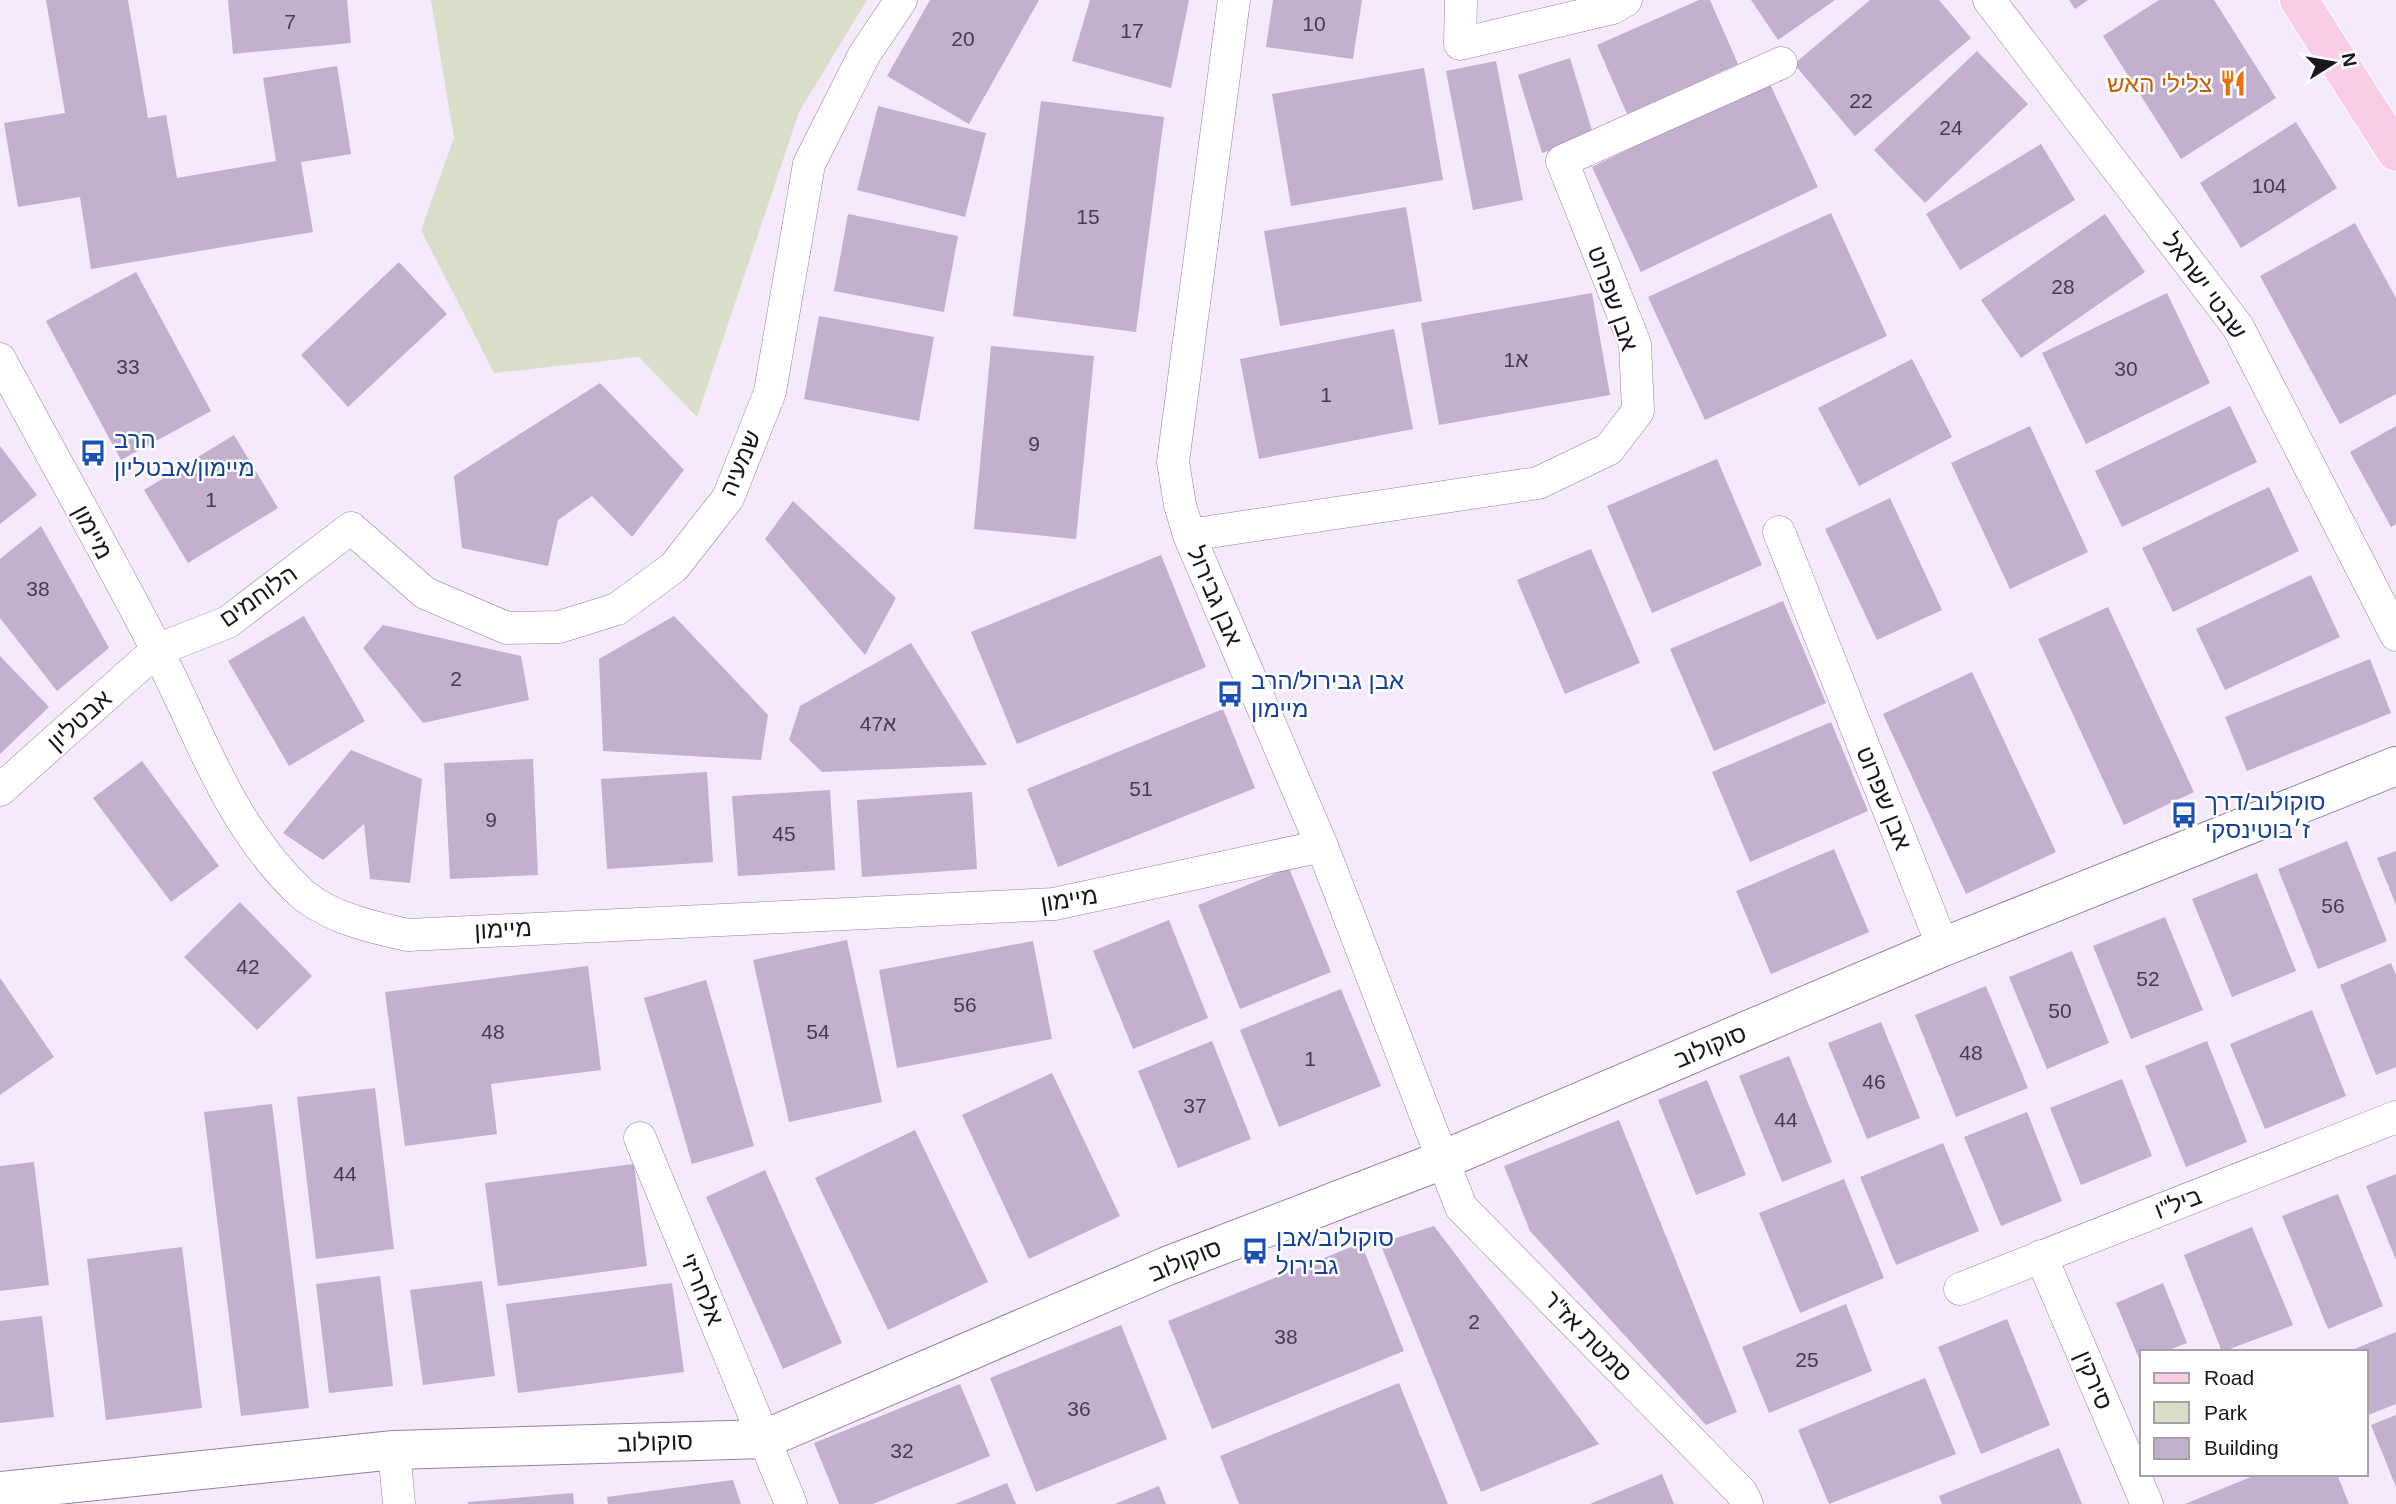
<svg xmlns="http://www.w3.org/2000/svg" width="2396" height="1504" viewBox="0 0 2396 1504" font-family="Arial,'Noto Sans Hebrew',sans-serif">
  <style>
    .green { fill: #d9dec9 }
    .building { fill: #c3afce }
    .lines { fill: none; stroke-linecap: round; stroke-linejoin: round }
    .minor-casing { stroke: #95829e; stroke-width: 33 }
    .tertiary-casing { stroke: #95829e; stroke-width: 40 }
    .primary-casing { stroke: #fff; stroke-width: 40 }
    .minor { stroke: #fff; stroke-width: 32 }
    .tertiary { stroke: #fff; stroke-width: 38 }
    .primary { stroke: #f9cee5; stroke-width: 38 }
    .labels { text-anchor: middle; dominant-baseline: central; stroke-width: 5; stroke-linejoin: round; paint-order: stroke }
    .number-label { font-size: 21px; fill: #463c4c }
    .food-label { font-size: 24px; fill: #c56008; stroke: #fff; text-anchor: end }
    .street-label { font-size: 24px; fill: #1d1520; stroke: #fff }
    .transit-label { font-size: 24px; fill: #164399; stroke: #fff; text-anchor: start }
  </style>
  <rect width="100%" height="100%" fill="#f5e9fc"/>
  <path class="green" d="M431 0H867L799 112 697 417 639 357 494 373 421 230 454 138Z"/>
  <path class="building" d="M46 0H128L148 118 166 115 177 178 276 161 263 78 337 66 351 154 301 162 313 232 91 269 80 197 18 207 4 123 65 113Z
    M228 0H347L351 43 233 54Z
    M930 0H1039L969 124 887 76Z
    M1090 0H1189L1171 88 1072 61Z
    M1273 0H1362L1353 59 1266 47Z
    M1699 0H1710L1738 64 1627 114 1597 45Z
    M1751 0H1835L1778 40Z
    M1870 0H1939L1971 38 1855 136 1794 64Z
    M2069 0H2088L2075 9Z
    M2159 0H2214L2276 98 2181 159 2103 36Z
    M1977 51 2028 104 1925 203 1874 150Z
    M1570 58 1594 137 1542 153 1518 75Z
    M1496 61 1523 200 1473 210 1446 71Z
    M1424 68 1443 180 1291 206 1272 94Z
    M1769 82 1818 187 1641 272 1592 167Z
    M1041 101 1164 117 1136 332 1013 316Z
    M878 106 986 133 965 217 857 190Z
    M2296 122 2337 188 2241 248 2200 183Z
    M2041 144 2075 200 1960 270 1926 214Z
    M1406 207 1422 301 1280 326 1264 231Z
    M1831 213 1887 336 1705 420 1648 297Z
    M848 214 958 236 944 312 834 291Z
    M2105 214 2145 272 2021 358 1981 300Z
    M2355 223 2396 298V394L2340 424 2260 276Z
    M399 262 447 314 348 407 301 355Z
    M136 272 211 411 121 460 46 321Z
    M1592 293 1610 395 1439 425 1421 323Z
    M2167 293 2210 383 2086 444 2042 353Z
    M819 316 934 337 919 421 804 399Z
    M1394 329 1413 429 1259 459 1240 359Z
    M991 346 1094 356 1076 539 974 529Z
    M1912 359 1952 437 1859 486 1818 408Z
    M600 383 684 470 632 537 592 496 558 520 548 566 462 548 454 476Z
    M2230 406 2257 462 2122 527 2095 471Z
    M2030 426 2088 552 2010 589 1951 463Z
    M2396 426V524L2391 527 2350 452Z
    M234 435 278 508 188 563 144 490Z
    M0 446 37 495 0 524Z
    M1717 459 1762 565 1652 613 1607 506Z
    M2269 487 2299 551 2173 612 2142 548Z
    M1890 498 1942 610 1877 640 1825 529Z
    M793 501 896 598 865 655 765 539Z
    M41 526 109 648 57 691 0 618V559Z
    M1591 549 1640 663 1565 694 1517 580Z
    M1161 555 1206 667 1017 744 971 632Z
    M2311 575 2340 637 2225 690 2196 629Z
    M1783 601 1826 703 1714 751 1670 649Z
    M2108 607 2194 792 2124 825 2038 639Z
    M304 616 365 721 289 766 228 661Z
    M674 616 768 715 761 760 603 751 599 659Z
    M383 625 521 656 529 700 423 723 363 648Z
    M911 643 987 765 822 772 789 740 800 706Z
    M0 656 49 707 0 754Z
    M2370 659 2391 713 2247 771 2225 717Z
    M1972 672 2056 852 1966 894 1883 714Z
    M1223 709 1255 788 1058 867 1027 789Z
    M1831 722 1868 811 1750 862 1712 772Z
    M351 750 422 779 410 883 370 879 364 824 323 860 283 833Z
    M533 759 538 875 450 879 444 763Z
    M142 761 219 866 171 902 93 798Z
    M707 772 713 862 607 869 601 779Z
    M830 790 835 870 738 876 732 796Z
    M972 792 977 869 862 877 857 800Z
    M2347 841 2387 941 2318 969 2278 869Z
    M1834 849 1869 932 1771 974 1736 891Z
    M2396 851V905L2377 858Z
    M1289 868 1331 972 1240 1009 1198 905Z
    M2257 873 2296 971 2232 997 2192 899Z
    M240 902 312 976 257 1030 184 957Z
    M2165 917 2203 1010 2131 1039 2093 946Z
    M1169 920 1208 1018 1133 1049 1093 951Z
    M847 940 882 1102 789 1122 753 960Z
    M1033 941 1052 1039 897 1068 879 970Z
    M2072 951 2109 1043 2047 1069 2009 977Z
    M2391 963 2396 975V1067L2376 1075 2340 985Z
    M588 966 601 1070 491 1084 497 1134 405 1146 385 992Z
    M0 978 54 1057 0 1095Z
    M706 980 754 1146 692 1164 644 998Z
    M1986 986 2028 1088 1956 1117 1915 1015Z
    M1341 989 1381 1086 1279 1127 1240 1030Z
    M2312 1010 2346 1096 2265 1129 2230 1044Z
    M1881 1022 1920 1118 1867 1139 1828 1043Z
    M1212 1041 1251 1139 1178 1168 1138 1071Z
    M2207 1041 2247 1142 2186 1167 2145 1066Z
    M1789 1056 1832 1162 1782 1182 1739 1076Z
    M1052 1073 1120 1216 1029 1259 962 1115Z
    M2122 1079 2152 1156 2081 1185 2050 1108Z
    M1707 1080 1746 1175 1696 1195 1658 1100Z
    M375 1088 394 1249 316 1259 297 1097Z
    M272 1104 309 1408 241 1416 204 1112Z
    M2027 1112 2062 1201 2001 1226 1964 1137Z
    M1619 1120 1737 1412 1706 1425 1530 1231 1504 1166Z
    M915 1130 988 1282 888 1330 815 1178Z
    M1943 1143 1979 1231 1896 1265 1860 1177Z
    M34 1162 49 1285 0 1291V1166Z
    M634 1164 647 1266 498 1286 485 1183Z
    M765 1170 842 1343 783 1369 706 1197Z
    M2396 1174V1260L2366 1186Z
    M1844 1179 1884 1278 1800 1313 1759 1213Z
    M2338 1194 2383 1306 2328 1329 2282 1216Z
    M1434 1226 1599 1444 1481 1492 1380 1243Z
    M2252 1227 2293 1325 2222 1352 2184 1255Z
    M1361 1243 1404 1351 1212 1429 1168 1321Z
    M182 1247 202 1408 106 1420 87 1259Z
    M380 1276 393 1386 329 1393 316 1284Z
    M482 1281 495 1376 423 1385 410 1290Z
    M672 1283 684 1372 518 1393 506 1304Z
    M2163 1283 2187 1343 2164 1352H2142L2140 1361 2116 1303Z
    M1846 1304 1872 1371 1769 1413 1742 1347Z
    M42 1316 54 1417 0 1423V1321Z
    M2007 1319 2050 1425 1981 1454 1938 1347Z
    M1121 1325 1167 1439 1036 1492 990 1378Z
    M2396 1332V1404L2366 1416V1352H2347Z
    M1925 1378 1956 1454 1829 1504 1798 1430Z
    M1399 1383 1448 1504H1239L1220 1456Z
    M960 1384 990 1456 873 1504H839L814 1443Z
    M2396 1415V1487L2371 1425Z
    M2059 1448 2082 1504H1942L1939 1496Z
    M1662 1474 1674 1504H1590Z
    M2258 1474H2337L2349 1504H2185Z
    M733 1480 741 1504H608L607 1497Z
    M1007 1483 1016 1504H955Z
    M1159 1486 1166 1504H1115Z
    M573 1493 574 1504H468V1502Z"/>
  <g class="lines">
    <g class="minor-casing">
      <path id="minor" d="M1234 0 1173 462 1180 505 1189 535 1322 846 1461 1207 1741 1492 1747 1504
        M1461 0 1460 44 1613 8 1626 0
        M1989 0 2238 327 2396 635
        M0 359C52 456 106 551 156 648 201 735 228 824 301 893 328 917 374 928 408 935L1054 904 1322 846
        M1779 532 1943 947
        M1189 535 1538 483 1609 449 1638 411 1635 344 1562 161 1781 63
        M0 790 157 650 228 622 351 528 425 593 507 628 559 627 617 609 674 567 728 498 770 392 809 164 864 55 901 0
        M640 1138 791 1504
        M2041 1256 2147 1504
        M1960 1289 2396 1117
        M394 1450 399 1504"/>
    </g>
    <g class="tertiary-casing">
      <path id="tertiary" d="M0 1491 394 1450 765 1439 1167 1266 1445 1159 1943 947 2396 766"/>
    </g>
    <g class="primary-casing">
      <path id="primary" d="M2299 0 2396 152"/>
    </g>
    <use href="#minor" class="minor"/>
    <use href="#tertiary" class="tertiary"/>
    <use href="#primary" class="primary"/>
  </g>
  <defs>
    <g id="restaurant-bare" transform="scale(2.1)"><path d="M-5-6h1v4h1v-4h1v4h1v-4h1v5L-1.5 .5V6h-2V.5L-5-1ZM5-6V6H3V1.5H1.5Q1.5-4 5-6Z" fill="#e8710a" stroke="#fff" stroke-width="2.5" paint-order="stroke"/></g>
    <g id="bus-bare" transform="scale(2.1)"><path d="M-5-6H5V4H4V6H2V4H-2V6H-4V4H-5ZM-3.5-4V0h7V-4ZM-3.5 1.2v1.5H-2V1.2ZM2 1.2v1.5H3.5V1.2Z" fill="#1a4fb4" stroke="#fff" stroke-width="2.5" paint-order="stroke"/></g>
  </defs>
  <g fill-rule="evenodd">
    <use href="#restaurant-bare" x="2233" y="83"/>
    <use href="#bus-bare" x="93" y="453"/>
    <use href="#bus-bare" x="1230" y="694"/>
    <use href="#bus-bare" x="2184" y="815"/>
    <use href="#bus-bare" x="1255" y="1251"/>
  </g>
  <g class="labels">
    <g class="number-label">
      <text x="290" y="21">7</text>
      <text x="1314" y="23">10</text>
      <text x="1132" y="30">17</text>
      <text x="963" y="38">20</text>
      <text x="1861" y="100">22</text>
      <text x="1951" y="127">24</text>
      <text x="2269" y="185">104</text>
      <text x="1088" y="216">15</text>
      <text x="2063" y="286">28</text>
      <text x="1516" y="359">1א</text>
      <text x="128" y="366">33</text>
      <text x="2126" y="368">30</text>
      <text x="1326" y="394">1</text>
      <text x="1034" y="443">9</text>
      <text x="211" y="499">1</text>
      <text x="38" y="588">38</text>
      <text x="456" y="678">2</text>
      <text x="878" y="723">א47</text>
      <text x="1141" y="788">51</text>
      <text x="491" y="819">9</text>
      <text x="784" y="833">45</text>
      <text x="2333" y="905">56</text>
      <text x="248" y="966">42</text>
      <text x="2148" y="978">52</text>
      <text x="965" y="1004">56</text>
      <text x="2060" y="1010">50</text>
      <text x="493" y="1031">48</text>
      <text x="818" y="1031">54</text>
      <text x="1971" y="1052">48</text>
      <text x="1310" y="1058">1</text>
      <text x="1874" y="1081">46</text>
      <text x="1195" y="1105">37</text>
      <text x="1786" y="1119">44</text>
      <text x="345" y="1173">44</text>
      <text x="1474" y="1321">2</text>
      <text x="1286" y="1336">38</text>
      <text x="1807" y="1359">25</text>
      <text x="1079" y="1408">36</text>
      <text x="902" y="1450">32</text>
    </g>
    <g class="food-label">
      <text x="2212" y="83">צלילי האש</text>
    </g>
    <g class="street-label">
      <text transform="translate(2205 286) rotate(54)">שבטי ישראל</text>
      <text transform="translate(1613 298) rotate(71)">אבן שפרוט</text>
      <text transform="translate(740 463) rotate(-67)">שמעיה</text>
      <text transform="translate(93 532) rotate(62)">מיימון</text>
      <text transform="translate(258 596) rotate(-35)">הלוחמים</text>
      <text transform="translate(1215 596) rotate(67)">אבן גבירול</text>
      <text transform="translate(79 720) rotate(-42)">אבטליון</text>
      <text transform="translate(1884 798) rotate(68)">אבן שפרוט</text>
      <text transform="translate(1069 899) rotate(-9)">מיימון</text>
      <text transform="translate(503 929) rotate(-3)">מיימון</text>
      <text transform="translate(1710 1046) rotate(-23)">סוקולוב</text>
      <text transform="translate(2178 1203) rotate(-21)">ביל"ו</text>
      <text transform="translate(1185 1260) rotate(-22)">סוקולוב</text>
      <text transform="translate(702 1289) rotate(67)">אלחריזי</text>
      <text transform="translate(1588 1336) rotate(46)">סמטת אז"ר</text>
      <text transform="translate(2094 1380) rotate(67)">סירקין</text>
      <text transform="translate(655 1442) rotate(-2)">סוקולוב</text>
    </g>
    <g class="transit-label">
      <text x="114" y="439">הרב<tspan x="114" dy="28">מיימון/אבטליון</tspan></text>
      <text x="1251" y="680">אבן גבירול/הרב<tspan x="1251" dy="28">מיימון</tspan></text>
      <text x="2205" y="801">סוקולוב/דרך<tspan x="2205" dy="28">ז׳בוטינסקי</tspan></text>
      <text x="1276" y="1237">סוקולוב/אבן<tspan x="1276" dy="28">גבירול</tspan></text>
    </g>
  </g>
  <rect x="2140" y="1350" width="228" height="126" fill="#ffffff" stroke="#a5a1a6" stroke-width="2"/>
  <rect x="2154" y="1373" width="35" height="10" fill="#f9cee5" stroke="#a5a1a6" stroke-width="2"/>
  <text x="2204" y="1385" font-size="21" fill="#1d1520">Road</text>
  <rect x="2154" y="1402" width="35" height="21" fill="#d9dec9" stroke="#a5a1a6" stroke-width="2"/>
  <text x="2204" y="1420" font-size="21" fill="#1d1520">Park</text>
  <rect x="2154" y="1438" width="35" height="21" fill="#c3afce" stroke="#a5a1a6" stroke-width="2"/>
  <text x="2204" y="1455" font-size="21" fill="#1d1520">Building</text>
  <g transform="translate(2333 63) rotate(79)" stroke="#ffffff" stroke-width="5" paint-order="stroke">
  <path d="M0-5L12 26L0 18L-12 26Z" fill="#1d1520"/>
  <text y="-10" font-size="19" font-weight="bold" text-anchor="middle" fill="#1d1520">N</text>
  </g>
</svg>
